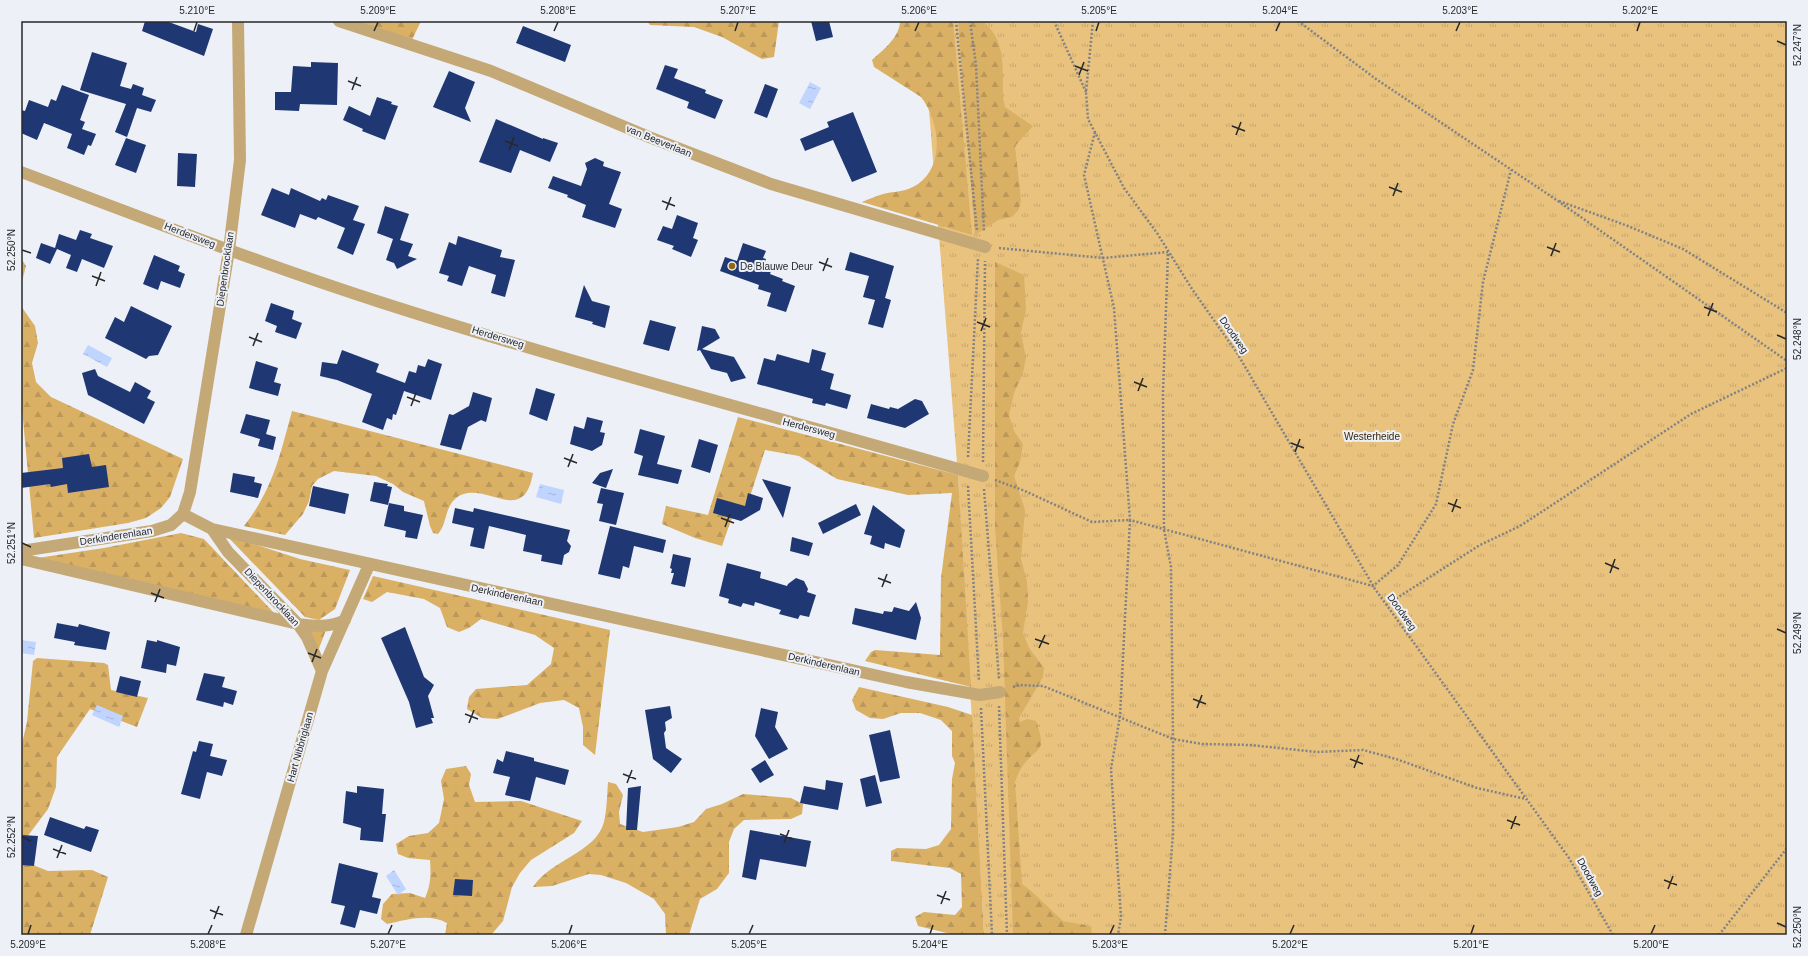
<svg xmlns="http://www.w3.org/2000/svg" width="1808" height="956" viewBox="0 0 1808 956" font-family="Arial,sans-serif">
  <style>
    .grass { fill: url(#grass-tufts) }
    .forest { fill: url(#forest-firs) }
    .water { fill: url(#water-ripples) }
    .building { fill: #1f3873 }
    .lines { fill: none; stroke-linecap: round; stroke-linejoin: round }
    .path { stroke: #818286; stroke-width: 2.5; stroke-dasharray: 2 2; stroke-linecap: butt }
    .street { stroke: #c4a876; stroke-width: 12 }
    .ticks { fill: none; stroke: #27282a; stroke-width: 1.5 }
    .poi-dot { fill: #90680e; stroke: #edf0f6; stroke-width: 1.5 }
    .labels { text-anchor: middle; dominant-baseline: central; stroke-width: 4; stroke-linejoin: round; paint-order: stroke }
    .street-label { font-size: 10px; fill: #27282a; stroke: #edf0f6 }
    .poi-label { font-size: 10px; fill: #27282a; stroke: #edf0f6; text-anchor: start }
    .park-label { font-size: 10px; fill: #372604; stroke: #edf0f6 }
    .neatline { fill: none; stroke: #27282a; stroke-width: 1.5 }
    .ticks-label { font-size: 10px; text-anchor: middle; fill: #27282a }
  </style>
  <defs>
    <pattern id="grass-tufts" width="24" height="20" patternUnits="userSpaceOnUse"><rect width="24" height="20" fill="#e9c27d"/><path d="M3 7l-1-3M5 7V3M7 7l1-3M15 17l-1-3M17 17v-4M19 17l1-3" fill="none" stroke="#c8a76c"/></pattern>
    <pattern id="forest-firs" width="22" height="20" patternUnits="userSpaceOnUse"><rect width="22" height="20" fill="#dab065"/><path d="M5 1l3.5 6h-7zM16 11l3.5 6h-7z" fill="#bb9758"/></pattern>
    <pattern id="water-ripples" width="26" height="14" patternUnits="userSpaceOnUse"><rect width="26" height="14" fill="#bfd4ff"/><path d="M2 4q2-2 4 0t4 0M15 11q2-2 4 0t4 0" fill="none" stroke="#a4b6db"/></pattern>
  </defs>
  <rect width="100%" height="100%" fill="#edf0f6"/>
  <path class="grass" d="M922 21H1787V935H984L958 475Z"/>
  <path class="forest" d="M358 21H421L412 40Z
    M647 21H779L774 57 762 59 722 37 694 27 650 25Z
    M900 21H953L972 235 862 202C869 199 876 196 883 194 895 191 907 192 918 184 946 164 939 120 921 97L874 67 872 60C883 50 900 37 900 21Z
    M958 21H987L985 24C1007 41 1002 73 1003 98L1005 107 1033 126 1015 146 1021 200 1019 209 1012 217 998 220 975 235Z
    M21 258 26 266 21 285Z
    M995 262 1024 275 1026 309 1021 333 1026 358 1023 373 1014 393 1009 415 1014 431 1023 444 1020 462 1014 476 1025 510 1021 559 1027 582 1028 602 1023 633 1029 648 1044 668 1043 677 1019 718 1020 722 1027 719 1036 721C1048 755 1037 745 1022 767 1019 771 1017 777 1015 782L1022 884 1030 890 1063 921 1091 926 1092 935H1013L1003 639 995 528Z
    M21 306 35 326 38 343 32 363 36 382 51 397 183 459 170 497 161 508 146 518 128 523 34 538 21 398Z
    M292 411 533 473C524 526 488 483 461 495 444 503 448 523 438 534L433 533 430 526 424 501 403 492 393 484 376 476 334 471 318 479 312 486 309 501 303 514 285 535 244 526C273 489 280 455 292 411Z
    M738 417 958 475 971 687 865 661 871 652 875 650 940 655 941 578 952 493 908 495 837 479 799 456 765 450 748 503 731 520 722 546 695 538 662 524 666 506 708 515Z
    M181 533 204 539 276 615 24 560 104 548Z
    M226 535 300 559 350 570 335 609 319 620 305 617Z
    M373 576 610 630 595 755 583 745V727L579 708 564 700 540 703 498 719 482 718 467 709 469 697 476 689 527 685 551 664 554 648 535 635 481 619 469 628 459 632 447 627 440 608 424 599 387 592 372 602 363 599Z
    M326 630 318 651 308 631Z
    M37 658 104 663 108 665 111 690 148 698 137 727 90 709 57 757 56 787 48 809 27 837 21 854V748L27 722 33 661Z
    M859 687 948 707 972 715 984 935H955L918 926 915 917 924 912 955 915 962 907 961 874 950 868 891 861V851L897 848 926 849 939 845 951 829 952 779 955 763 952 756V731L941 720 920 713H901L883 719 870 718 856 710 852 700Z
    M466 766 471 774 469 785 475 802 521 801 582 821 574 833 531 860 520 873 512 887 503 921 491 935H445L447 923C429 913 406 920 387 924L381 919 383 904 392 894 410 893 425 898C431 885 431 873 430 860L408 858 398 854 396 844 409 836 428 833 439 823 444 799 441 781 446 769Z
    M608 782 616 784 623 795 619 812 620 824 643 832 678 827 694 822 706 809 722 804 743 794 791 798 803 804 802 814 791 819 744 820 734 829 729 842V873L717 889 700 899 689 935H666L665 914 654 899 626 883 601 875 589 874 552 886 533 887C550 860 596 853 604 822 607 809 607 795 608 782Z
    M21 857 33 865 48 871 92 870 108 877 90 935H21Z"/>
  <path class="water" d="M810 82 821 88 810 109 799 103Z
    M88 345 112 358 107 367 83 354Z
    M540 484 564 490 561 504 536 497Z
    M21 640 36 642 34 655 21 653Z
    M97 705 123 716 119 727 92 715Z
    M394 870 406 889 398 895 386 876Z"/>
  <path class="building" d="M145 21H166L196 32 198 24 213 29 204 56 142 31Z
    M811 21H829L833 37 816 41Z
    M523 26 571 45 565 62 516 43Z
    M92 52 127 63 120 86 131 89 133 84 144 88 142 95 156 100 151 112 137 108 127 137 115 132 126 104 80 90Z
    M311 62 338 63 337 105 300 104 299 111 275 110V92H291L293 66 311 67Z
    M665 65 678 69 674 78 706 90 705 93 723 100 715 119 687 108 689 102 656 89Z
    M449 71 475 82 465 108 471 122 433 107Z
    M765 84 778 89 767 118 754 113Z
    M62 85 89 95 80 120 85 122 82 129 96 134 91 146 88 145 84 155 67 148 72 134 44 123 37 140 21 133V110L25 111 29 100 48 107 51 99 56 101Z
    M377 97 392 102 391 104 398 106 385 140 362 131 363 129 343 120 349 106 370 116Z
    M853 112 877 172 852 182 833 140 805 151 800 139 829 127 827 122Z
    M496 119 543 139V138L558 143 550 162 520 150 511 173 479 162Z
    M126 138 146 145 136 173 115 165Z
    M178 153 197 154 195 187 177 186Z
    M595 158 604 162 603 166 621 172 609 204 622 209 615 228 582 217 586 205 567 197 568 195 548 188 553 176 581 186 587 169 585 163Z
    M272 188 289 195 291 188 320 201 322 198 326 200 328 195 359 206 353 220 365 224 353 255 337 248 345 228 318 217 316 220 300 214 295 228 261 215Z
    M385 206 409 214 400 240 413 244 408 256 417 259 397 269 394 263 386 260 393 239 377 233Z
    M677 215 698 223 693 238 698 240 691 257 672 249 674 246 657 240 663 226 672 229Z
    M80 230 92 234 90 238 113 246 104 268 82 259 77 272 66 268 71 255 57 249 50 264 36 258 41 243 55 248 59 234 76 240Z
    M458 236 502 250 500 257 515 260 505 297 491 293 496 275 469 266 462 286 447 281 449 276 439 273 449 242 456 245Z
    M743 243 766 251 763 258 766 259 765 262 773 265 770 274 783 279 782 281 795 286 786 312 767 306 771 293 758 289 759 285 720 271 725 257 737 261Z
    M850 252 894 266 885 298 891 300 883 328 868 324 875 300 863 297 869 276 845 270Z
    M154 255 180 266 178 271 185 274 180 288 161 281 158 290 143 284Z
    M584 285 592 301 610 306 605 328 592 324 593 322 575 317Z
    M271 303 294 311 292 319 302 323 296 339 275 332 277 326 265 321Z
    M131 306 172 326 158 355 149 356 146 359 105 338 115 317 124 322Z
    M650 320 676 327 669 351 643 344Z
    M702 326 715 329 720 338 702 349 734 357 746 378 731 382 727 373 711 369 700 350 697 351Z
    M812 349 826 353 821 370 834 374 830 389 851 395 847 409 826 403 825 406 812 403 813 399 757 384 764 358 775 361 777 354 809 363Z
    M342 350 379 364 376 372 405 383 409 371 416 373 418 365 425 367 428 359 442 364 431 400 404 391 396 415 393 414 392 420 387 418 383 430 362 422 372 394 337 380 320 376 322 362 337 364Z
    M256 361 278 368 274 382 281 384 278 396 249 388Z
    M95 369 98 376 130 392 135 382 151 391 147 398 155 402 144 424 88 395 82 373Z
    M536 388 555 394 547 421 529 414Z
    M473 392 492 398 486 422 481 420 468 427 461 450 440 445 449 414 453 415 469 406Z
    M915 399 922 401 929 414 905 428 867 418 871 404 889 409 890 407 898 409Z
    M246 414 270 420 266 434 276 437 273 450 258 446 260 439 240 433Z
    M587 417 603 421 600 432 605 433 602 445 592 451 570 444 574 426 584 429Z
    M640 429 665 436 657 464 682 470 678 484 638 475 643 456 634 453Z
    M699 439 718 445 710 473 691 467Z
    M89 454 92 467 106 465 109 487 68 493 67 484 51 487 50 484 21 488V473L63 468 62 458Z
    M613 469 606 488 592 483 600 473Z
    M233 473 255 477 254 482 262 484 258 498 230 492Z
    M762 479 791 487 783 518Z
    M374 482 388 484 387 486 392 487 388 505 370 501Z
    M313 486 349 494 345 514 309 506Z
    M601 488 624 493 616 525 599 521 603 504 597 503Z
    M748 493 763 498 760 510 741 521 713 513 717 498 745 506Z
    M389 503 404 506V511L423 515 417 539 405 537 406 531 384 526Z
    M856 504 861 515 823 534 818 523Z
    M873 505 905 530 900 548 885 543 884 549 870 544 872 536 864 534Z
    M455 508 473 512 474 508 570 530 567 541 571 546 569 552 564 555 562 565 541 561 542 555 523 551 526 535 489 526 484 549 470 546 474 528 452 523Z
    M610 526 666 540 663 553 634 546 629 568 623 566 620 579 598 574Z
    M792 537 813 543 809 556 790 551Z
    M673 554 691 558 685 587 671 584 674 573H671L672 569 670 568Z
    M727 563 761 572 760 578 787 586 788 584 796 578 804 581 808 589 807 592 816 595 809 617 800 615 798 619 779 614 781 610 755 602 754 606 743 603 741 607 728 603 729 599 719 596Z
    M916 602 921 618 916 640 852 624 855 608 883 614 884 611 892 612 894 607 909 611Z
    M57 623 78 627 79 624 110 632 106 650 74 645 75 642 54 638Z
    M405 627 424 677 434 685 428 696 434 718H431L433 723 416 728 409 702 381 638Z
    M147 640 157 642V640L180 647 176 666 167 664 166 673 141 668Z
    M204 673 225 677 222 687 237 691 233 705 224 702 223 707 196 700Z
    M120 676 141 681 137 697 116 692Z
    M670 706 672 718 665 722 666 730 664 733 666 748 682 759 671 773 653 759 645 710Z
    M761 708 778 712 775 727 788 749 769 759 755 736Z
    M890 730 900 778 880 782 869 735Z
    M199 741 213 744 210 756 227 760 222 776 207 772 200 799 181 794 193 751 196 752Z
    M506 751 534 758V761L569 770 565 785 536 777 530 801 505 795 510 777 493 773 497 759 503 762Z
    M765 760 774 775 760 783 751 769Z
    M875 775 882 803 866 807 860 779Z
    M826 780 843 783 838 810 800 803 804 786 825 790Z
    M357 786 384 789 382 814H386L383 842 360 840 361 828 343 823 346 791 357 793Z
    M641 786 637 830H626L628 788Z
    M50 817 84 829 86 826 99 830 91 852 44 835Z
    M750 830 811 841 806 867 760 859 756 880 742 877Z
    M22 835 38 836 34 866 21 865Z
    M339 863 378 873 372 897 381 899 377 914 360 910 355 928 340 924 345 906 331 903Z
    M455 879 473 880 472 896 453 895Z"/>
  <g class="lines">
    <path class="path" d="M956 21 977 231
      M970 21 976 65 984 232
      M1054 21 1086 92
      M1093 21 1086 92 1088 119 1124 188 1157 233 1192 289 1237 353 1375 589 1569 858 1613 935
      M1298 21 1376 79 1555 199 1787 361
      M1095 132 1084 175 1114 308 1130 520 1373 586 1398 565 1436 504 1453 424 1473 370 1483 282 1511 170
      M1559 201 1628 226 1683 249 1787 313
      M999 248 1103 258 1168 252
      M968 457 978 258
      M983 462 985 261
      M995 480 1025 491 1092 522 1130 520 1120 716 1111 769 1121 917 1118 935
      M968 486 979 681
      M984 489 999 679
      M1386 605 1480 545 1520 526 1691 414 1787 368
      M1013 687 1019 685 1043 686 1173 739 1202 744 1250 745 1317 752 1363 750 1396 759 1477 788 1526 799
      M999 706 1007 935
      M981 708 992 935
      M1165 935 1173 834V739L1171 567 1164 530 1163 392 1168 253
      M1719 935 1787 848"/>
    <path class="street" d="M339 21 491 71 649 137 771 184 985 247
      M21 172C141 217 261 264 383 303 582 367 783 418 983 476
      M183 514 190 492 229 250 240 160 238 21
      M212 529 228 552 298 624 307 637 322 671
      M21 551 152 531 171 525 183 514 212 529 906 682 980 695 1000 692
      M21 559 298 624C315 626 329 628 345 620
      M246 935 322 671 369 565"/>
  </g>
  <path class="ticks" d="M194 31 197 22M374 31 378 22M554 31 558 22M735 31 738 22M915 31 919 22M1096 31 1099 22M1276 31 1280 22M1456 31 1460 22M1637 31 1640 22M1777 41 1786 45M1075 66 1088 71M1079 75 1084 62M348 81 361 86M352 90 357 77M1232 126 1245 131M1236 135 1241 122M505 141 518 146M509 150 514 137M1389 187 1402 192M1393 196 1398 183M662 201 675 206M666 210 671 197M1547 247 1560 252M22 250 31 253M1551 256 1556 243M819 262 832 267M823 271 828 258M92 276 105 281M96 286 101 272M1704 307 1717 312M1708 316 1713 303M977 322 990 327M981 331 986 318M1777 335 1786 339M249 337 262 342M253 346 258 333M1134 382 1147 387M1138 391 1143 378M407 397 420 402M411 406 416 393M1291 443 1304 448M1295 452 1300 439M564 458 577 463M568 467 573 454M1448 503 1461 508M1452 512 1457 499M721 518 734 523M725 527 730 514M22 543 31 547M1605 563 1619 569M1610 573 1615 559M878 578 891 583M882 587 887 574M151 593 164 598M155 602 160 589M1777 629 1786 633M1035 639 1049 644M1039 648 1045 635M308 653 321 658M312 662 317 649M1193 699 1206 704M1197 708 1202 695M465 714 478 719M469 723 474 710M1350 759 1363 764M1354 768 1359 755M623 774 636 779M627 783 632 770M1507 820 1520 825M1511 829 1516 816M780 834 793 839M22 837 31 841M784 843 789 830M53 849 66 854M57 858 62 845M1664 880 1677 885M1668 889 1673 876M937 895 950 900M941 904 946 891M210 910 223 915M214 919 219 906M1777 923 1786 927M28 934 31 925M208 934 212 925M388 934 392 925M569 934 572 925M749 934 753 925M930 934 933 925M1110 934 1114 925M1290 934 1294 925M1471 934 1474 925M1651 934 1655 925"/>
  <circle class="poi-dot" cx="732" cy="266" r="4"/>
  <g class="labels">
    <g class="street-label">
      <text transform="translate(659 141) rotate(22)">van Beeverlaan</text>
      <text transform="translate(190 235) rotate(21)">Herdersweg</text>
      <text transform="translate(225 269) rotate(-82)">Diepenbrocklaan</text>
      <text transform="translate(1234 335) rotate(55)">Doodweg</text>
      <text transform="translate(498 337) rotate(17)">Herdersweg</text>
      <text transform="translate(809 428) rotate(15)">Herdersweg</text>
      <text transform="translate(116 536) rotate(-9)">Derkinderenlaan</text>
      <text transform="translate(507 595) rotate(12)">Derkinderenlaan</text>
      <text transform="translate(272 597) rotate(47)">Diepenbrocklaan</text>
      <text transform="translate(1402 612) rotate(54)">Doodweg</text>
      <text transform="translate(824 664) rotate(13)">Derkinderenlaan</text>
      <text transform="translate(300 747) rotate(-74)">Hart Nibbriglaan</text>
      <text transform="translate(1590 877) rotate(61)">Doodweg</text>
    </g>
    <g class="poi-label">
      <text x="740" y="266">De Blauwe Deur</text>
    </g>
    <g class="park-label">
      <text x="1372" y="436">Westerheide</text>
    </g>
  </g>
  <rect width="1808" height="956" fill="none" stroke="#edf0f6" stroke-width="44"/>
  <rect x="22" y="22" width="1764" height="912" class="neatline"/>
  <g class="ticks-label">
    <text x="197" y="14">5.210°E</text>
    <text x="378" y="14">5.209°E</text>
    <text x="558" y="14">5.208°E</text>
    <text x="738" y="14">5.207°E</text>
    <text x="919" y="14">5.206°E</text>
    <text x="1099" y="14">5.205°E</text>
    <text x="1280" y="14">5.204°E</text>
    <text x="1460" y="14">5.203°E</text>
    <text x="1640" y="14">5.202°E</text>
    <text transform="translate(1797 45) rotate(-90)" y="4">52.247°N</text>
    <text transform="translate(11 250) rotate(-90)" y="4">52.250°N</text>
    <text transform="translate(1797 339) rotate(-90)" y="4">52.248°N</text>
    <text transform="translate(11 543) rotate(-90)" y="4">52.251°N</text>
    <text transform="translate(1797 633) rotate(-90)" y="4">52.249°N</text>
    <text transform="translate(11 837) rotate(-90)" y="4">52.252°N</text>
    <text transform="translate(1797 927) rotate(-90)" y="4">52.250°N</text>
    <text x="28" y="948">5.209°E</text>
    <text x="208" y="948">5.208°E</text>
    <text x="388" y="948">5.207°E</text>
    <text x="569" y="948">5.206°E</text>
    <text x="749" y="948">5.205°E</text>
    <text x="930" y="948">5.204°E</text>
    <text x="1110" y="948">5.203°E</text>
    <text x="1290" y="948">5.202°E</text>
    <text x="1471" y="948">5.201°E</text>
    <text x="1651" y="948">5.200°E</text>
  </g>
</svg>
